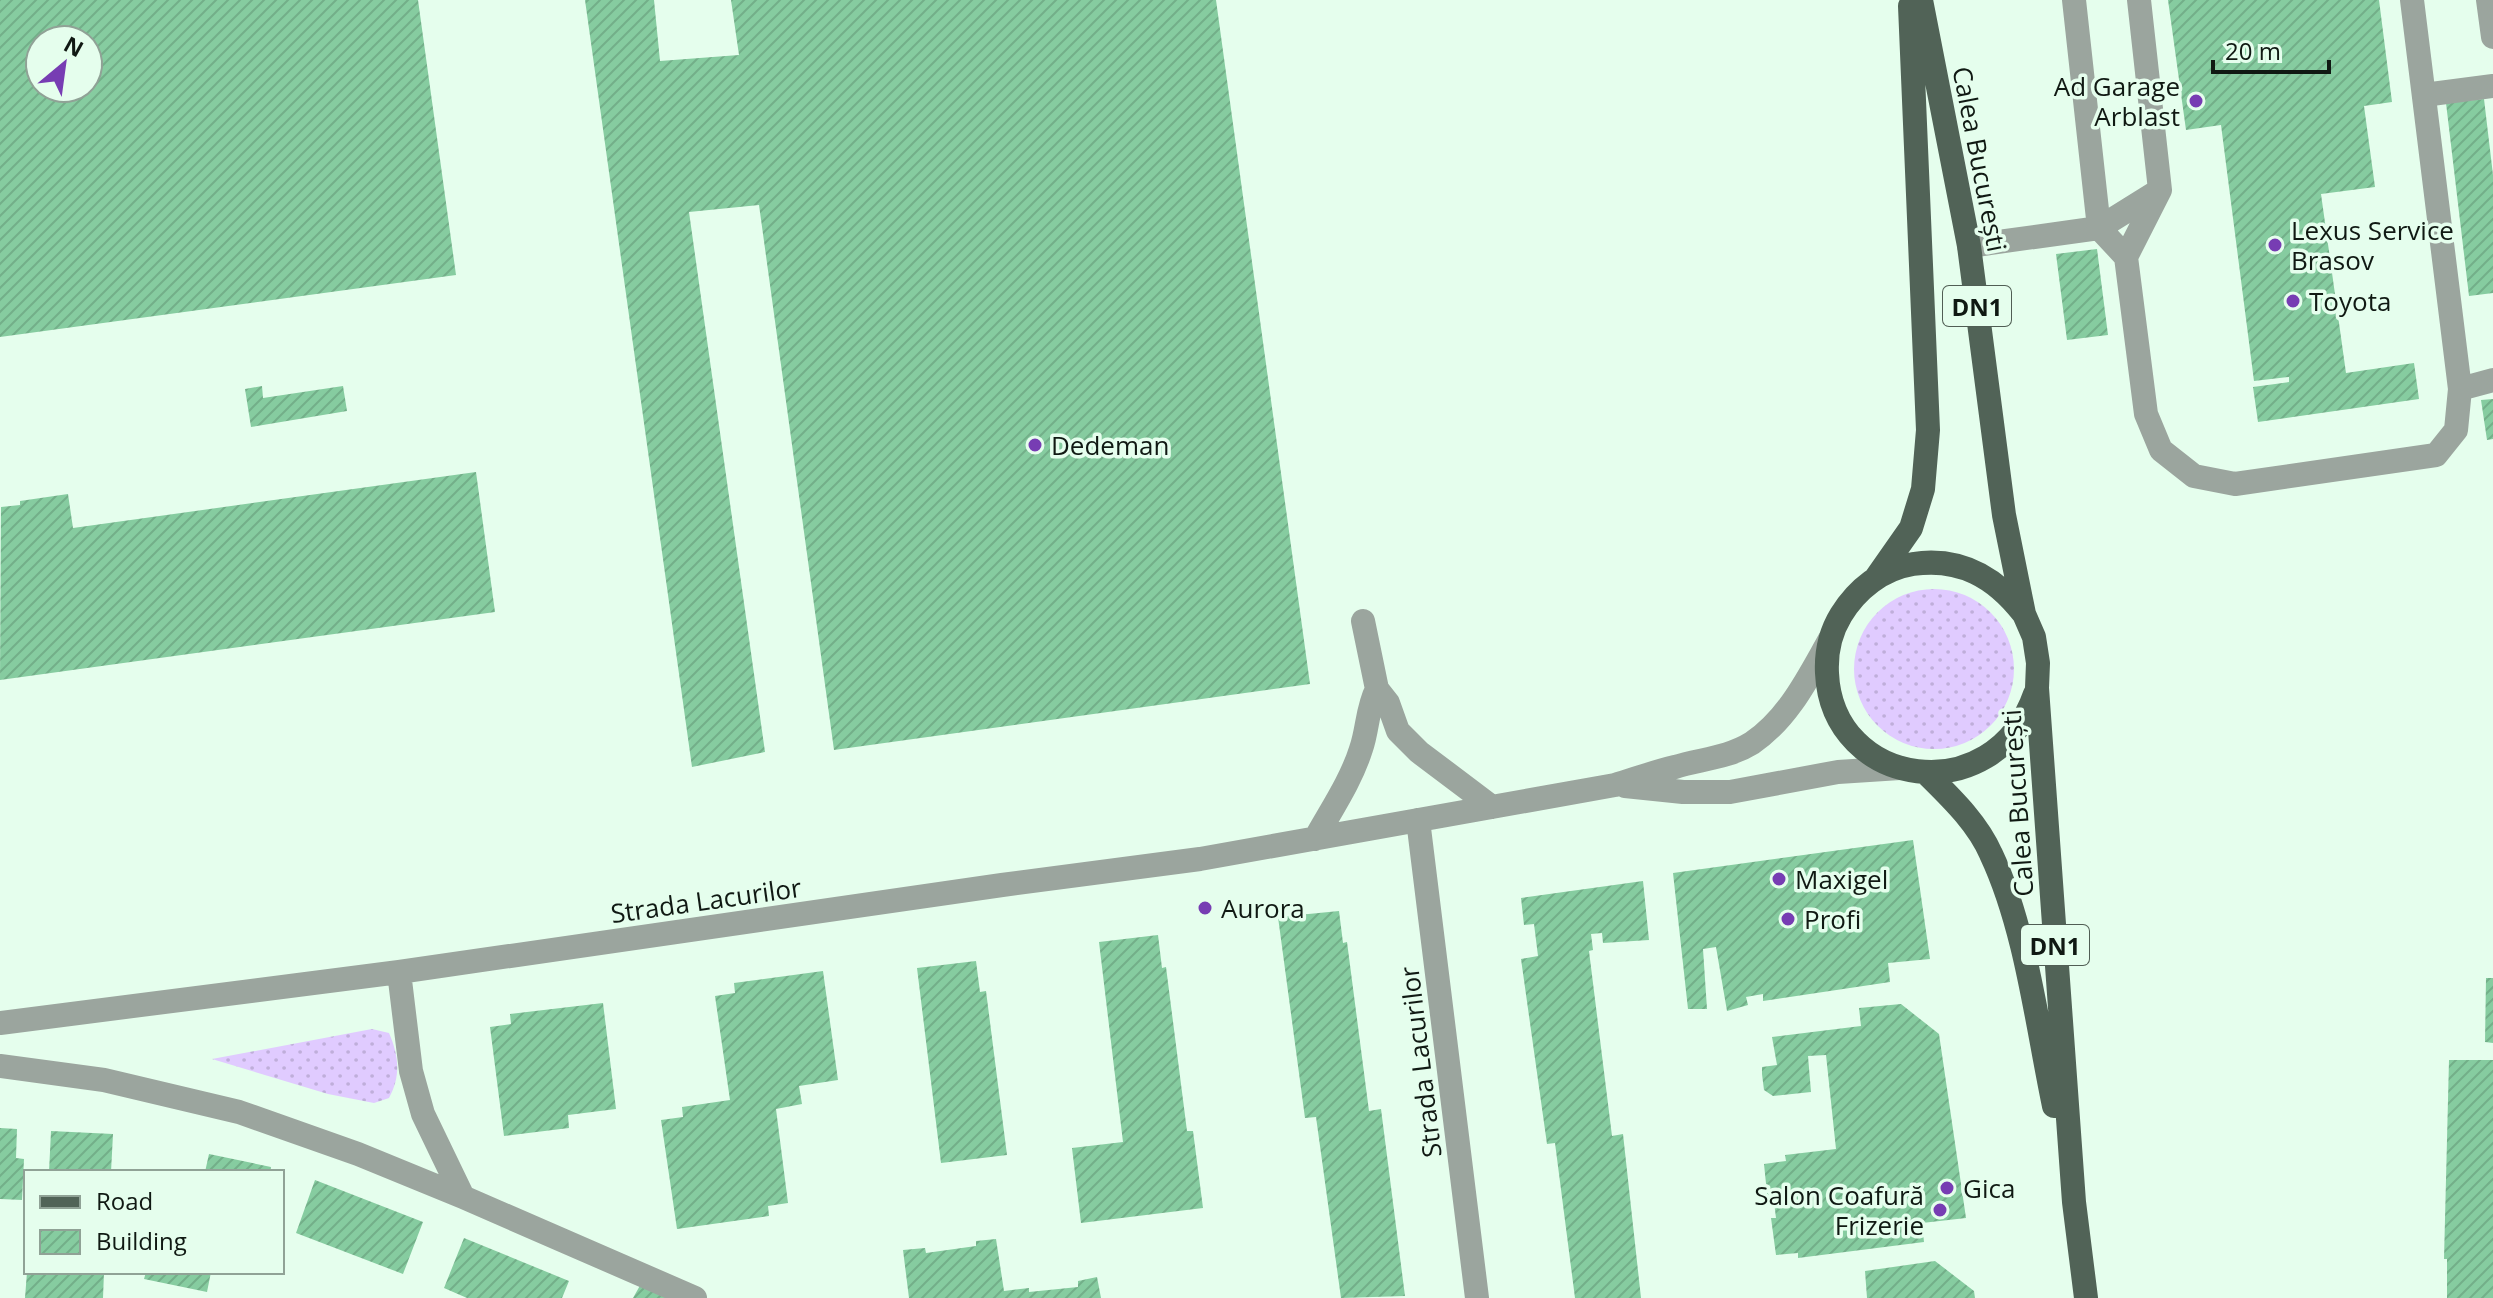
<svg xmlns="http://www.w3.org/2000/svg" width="2493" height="1298" viewBox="0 0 2493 1298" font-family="'Open Sans',sans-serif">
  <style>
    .grass { fill: url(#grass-dots) }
    .building { fill: url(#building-hatch); fill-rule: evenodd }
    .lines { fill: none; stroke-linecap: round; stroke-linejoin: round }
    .minor { stroke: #9ba59e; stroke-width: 24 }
    .major { stroke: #516357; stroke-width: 24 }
    .poi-dot { fill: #773db3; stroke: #e5feed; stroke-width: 3 }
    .labels { text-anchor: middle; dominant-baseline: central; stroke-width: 7; stroke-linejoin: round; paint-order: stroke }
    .shield { fill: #e5feed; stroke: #505e54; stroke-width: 2 }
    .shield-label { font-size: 24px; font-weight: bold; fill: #101913 }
    .poi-label { font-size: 26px; fill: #101913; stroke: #e5feed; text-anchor: start }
    .street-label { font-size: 26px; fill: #101913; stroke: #e5feed }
  </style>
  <defs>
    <pattern id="grass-dots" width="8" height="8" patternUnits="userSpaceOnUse" patternTransform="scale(2)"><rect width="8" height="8" fill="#e0cbff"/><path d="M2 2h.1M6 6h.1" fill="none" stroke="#bfaeda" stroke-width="1.8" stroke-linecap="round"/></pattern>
    <pattern id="building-hatch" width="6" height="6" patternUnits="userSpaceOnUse" patternTransform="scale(2)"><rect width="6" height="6" fill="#86cca0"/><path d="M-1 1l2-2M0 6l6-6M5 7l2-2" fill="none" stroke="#73af89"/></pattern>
  </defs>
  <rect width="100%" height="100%" fill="#e5feed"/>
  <path class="grass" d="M1854 669a80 80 0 1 1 160 0a80 80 0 1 1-160 0Z
    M372 1029 389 1033C399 1056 401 1076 389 1098L374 1103 328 1094 212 1059Z"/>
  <path class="building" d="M0 0H418L456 275 0 337ZM40 40H88V88H40Z
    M585 0H654L660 61 739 55 731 0H1216L1310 684 834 750 759 205 689 212 765 752 692 767Z
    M2168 0H2379L2392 102 2364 106 2375 187 2321 194 2346 373 2414 363 2419 399 2258 422 2253 387 2289 382V377L2254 381 2221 125 2186 130Z
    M2484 99 2493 175V293L2469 296 2446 103Z
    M2097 249 2108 335 2067 340 2056 254Z
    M262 386 263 398 343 386 347 411 251 427 245 389Z
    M2493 399V439L2487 440 2481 400Z
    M476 472 495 612 0 680 1 507 20 505V501L68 494 73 528Z
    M1913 840 1930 959 1888 963 1890 982 1763 1001V994L1746 997 1748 1005 1727 1011 1716 947 1703 949 1707 1009H1688L1673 873Z
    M1643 881 1649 940 1603 943 1602 933 1591 934 1593 950 1589 951 1612 1136 1623 1134 1641 1298H1575L1555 1143 1547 1144 1521 959 1538 956 1534 924 1524 925 1521 898Z
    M1339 911 1343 943 1347 942 1369 1111 1381 1109 1405 1296 1341 1298 1316 1117 1305 1118 1278 917Z
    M1158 935 1162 968 1166 967 1187 1131H1193L1203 1208 1081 1223 1072 1148 1123 1142 1099 942Z
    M976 961 980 992 986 991 1007 1155 941 1163 917 968Z
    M823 971 838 1080 799 1086 802 1104 776 1109 788 1203 768 1206 769 1216 677 1229 661 1120 683 1117 682 1107 730 1100 715 996 735 993 734 983Z
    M2486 978H2493V1043L2485 1042Z
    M603 1003 616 1109 568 1115 569 1128 504 1136 490 1027 511 1024 510 1014Z
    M1901 1004 1939 1034 1966 1218 1922 1223 1924 1242 1798 1258V1253L1776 1255 1771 1218H1776L1774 1202 1768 1203 1764 1164 1786 1161 1785 1155 1836 1149 1826 1055 1808 1056 1811 1092 1773 1096 1764 1090 1762 1074V1067L1777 1065 1772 1037 1861 1026 1859 1008Z
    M2449 1060H2493V1298H2447V1259H2444Z
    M0 1128 17 1129 16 1158 24 1159 22 1200 0 1199Z
    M51 1131 113 1134 111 1172H49Z
    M209 1154 271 1167 270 1172H205Z
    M315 1180 423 1222 403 1274 296 1233Z
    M464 1238 569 1281 562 1298H467L444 1288Z
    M996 1239 1004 1291 1029 1288V1292L1078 1287V1281L1097 1277 1101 1298H909L903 1250 925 1248 926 1253 976 1246V1241Z
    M1935 1261 1974 1291 1975 1298H1867L1865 1271Z
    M27 1272H104L103 1298H25Z
    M146 1272H211L207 1292 144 1279Z
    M642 1282 673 1298H633Z"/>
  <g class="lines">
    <path class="minor" d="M2074 0 2099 228 2126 257
      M2139 0 2160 190 2126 257 2146 414 2161 450 2194 476 2235 484 2436 455 2456 430 2460 389 2412 0
      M2488 0 2493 37
      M2424 95 2493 86
      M1969 246 2099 228 2160 190
      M2460 389 2493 380
      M1363 621 1377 689 1388 703 1398 731 1419 752 1492 807
      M1625 786 1683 792H1730L1838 772 1900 768
      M1418 820 1477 1298
      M1315 839C1331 810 1351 781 1361 749 1368 729 1367 708 1377 689
      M399 972 411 1071 423 1114 463 1197
      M0 1023 399 972 1002 885 1200 859 1615 785C1635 779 1654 772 1675 767 1701 759 1728 758 1752 743 1789 718 1809 676 1830 639
      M0 1066 104 1080 239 1112 358 1154 463 1197 695 1298"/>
    <path class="major" d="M1921 0 1969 246 2004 515 2024 614 2034 637 2038 663 2037 688 2074 1202 2086 1298
      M1876 578 1911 528 1923 489 1928 430 1910 6
      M2023 613C1995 577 1960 557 1913 564 1882 569 1857 589 1841 615 1830 633 1826 653 1827 673 1832 789 1994 812 2035 694
      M1926 773C1950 797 1977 822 1991 854 2026 928 2037 1025 2054 1106"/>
  </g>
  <g class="poi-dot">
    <circle cx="2196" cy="101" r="8"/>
    <circle cx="2275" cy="245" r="8"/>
    <circle cx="2293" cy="301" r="8"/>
    <circle cx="1035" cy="445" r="8"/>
    <circle cx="1779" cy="879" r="8"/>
    <circle cx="1205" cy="908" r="8"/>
    <circle cx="1788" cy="919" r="8"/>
    <circle cx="1947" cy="1188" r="8"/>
    <circle cx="1940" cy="1210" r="8"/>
  </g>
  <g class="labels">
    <g class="shield">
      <rect x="1943" y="286" width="68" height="40" rx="6"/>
      <rect x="2021" y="925" width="68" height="40" rx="6"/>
    </g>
    <g class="shield-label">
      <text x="1977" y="306">DN1</text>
      <text x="2055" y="945">DN1</text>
    </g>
    <g class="poi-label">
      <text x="2180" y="86" text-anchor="end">Ad Garage<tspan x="2180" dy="30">Arblast</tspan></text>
      <text x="2291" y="230">Lexus Service<tspan x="2291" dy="30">Brasov</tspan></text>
      <text x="2309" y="301">Toyota</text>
      <text x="1051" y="445">Dedeman</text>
      <text x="1795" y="879">Maxigel</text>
      <text x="1221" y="908">Aurora</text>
      <text x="1804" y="919">Profi</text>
      <text x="1963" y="1188">Gica</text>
      <text x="1924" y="1195" text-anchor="end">Salon Coafură<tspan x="1924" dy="30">Frizerie</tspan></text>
    </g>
    <g class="street-label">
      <text transform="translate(1980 159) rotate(79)">Calea București</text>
      <text transform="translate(2017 803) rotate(-94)">Calea București</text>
      <text transform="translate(706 900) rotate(-8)">Strada Lacurilor</text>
      <text transform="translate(1420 1062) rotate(-97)">Strada Lacurilor</text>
    </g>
  </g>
  <rect x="24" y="1170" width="260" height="104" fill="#e5feed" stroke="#90a296" stroke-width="2"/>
  <rect x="40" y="1196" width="40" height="12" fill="#516357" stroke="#90a296" stroke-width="2"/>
  <text x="96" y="1210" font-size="24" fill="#101913">Road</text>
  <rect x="40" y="1230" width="40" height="24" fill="url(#building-hatch)" stroke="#90a296" stroke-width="2"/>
  <text x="96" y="1250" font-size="24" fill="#101913">Building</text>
  <g transform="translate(64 64) rotate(29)"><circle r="38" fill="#e5feed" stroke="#90a296" stroke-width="2"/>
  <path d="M0-6L14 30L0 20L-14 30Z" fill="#773db3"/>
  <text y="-12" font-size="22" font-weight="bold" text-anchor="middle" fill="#101913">N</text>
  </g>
  <path d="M2213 60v12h116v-12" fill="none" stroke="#101913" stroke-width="4"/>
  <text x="2225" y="60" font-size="24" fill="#101913" stroke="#e5feed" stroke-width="6" paint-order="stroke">20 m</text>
</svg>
